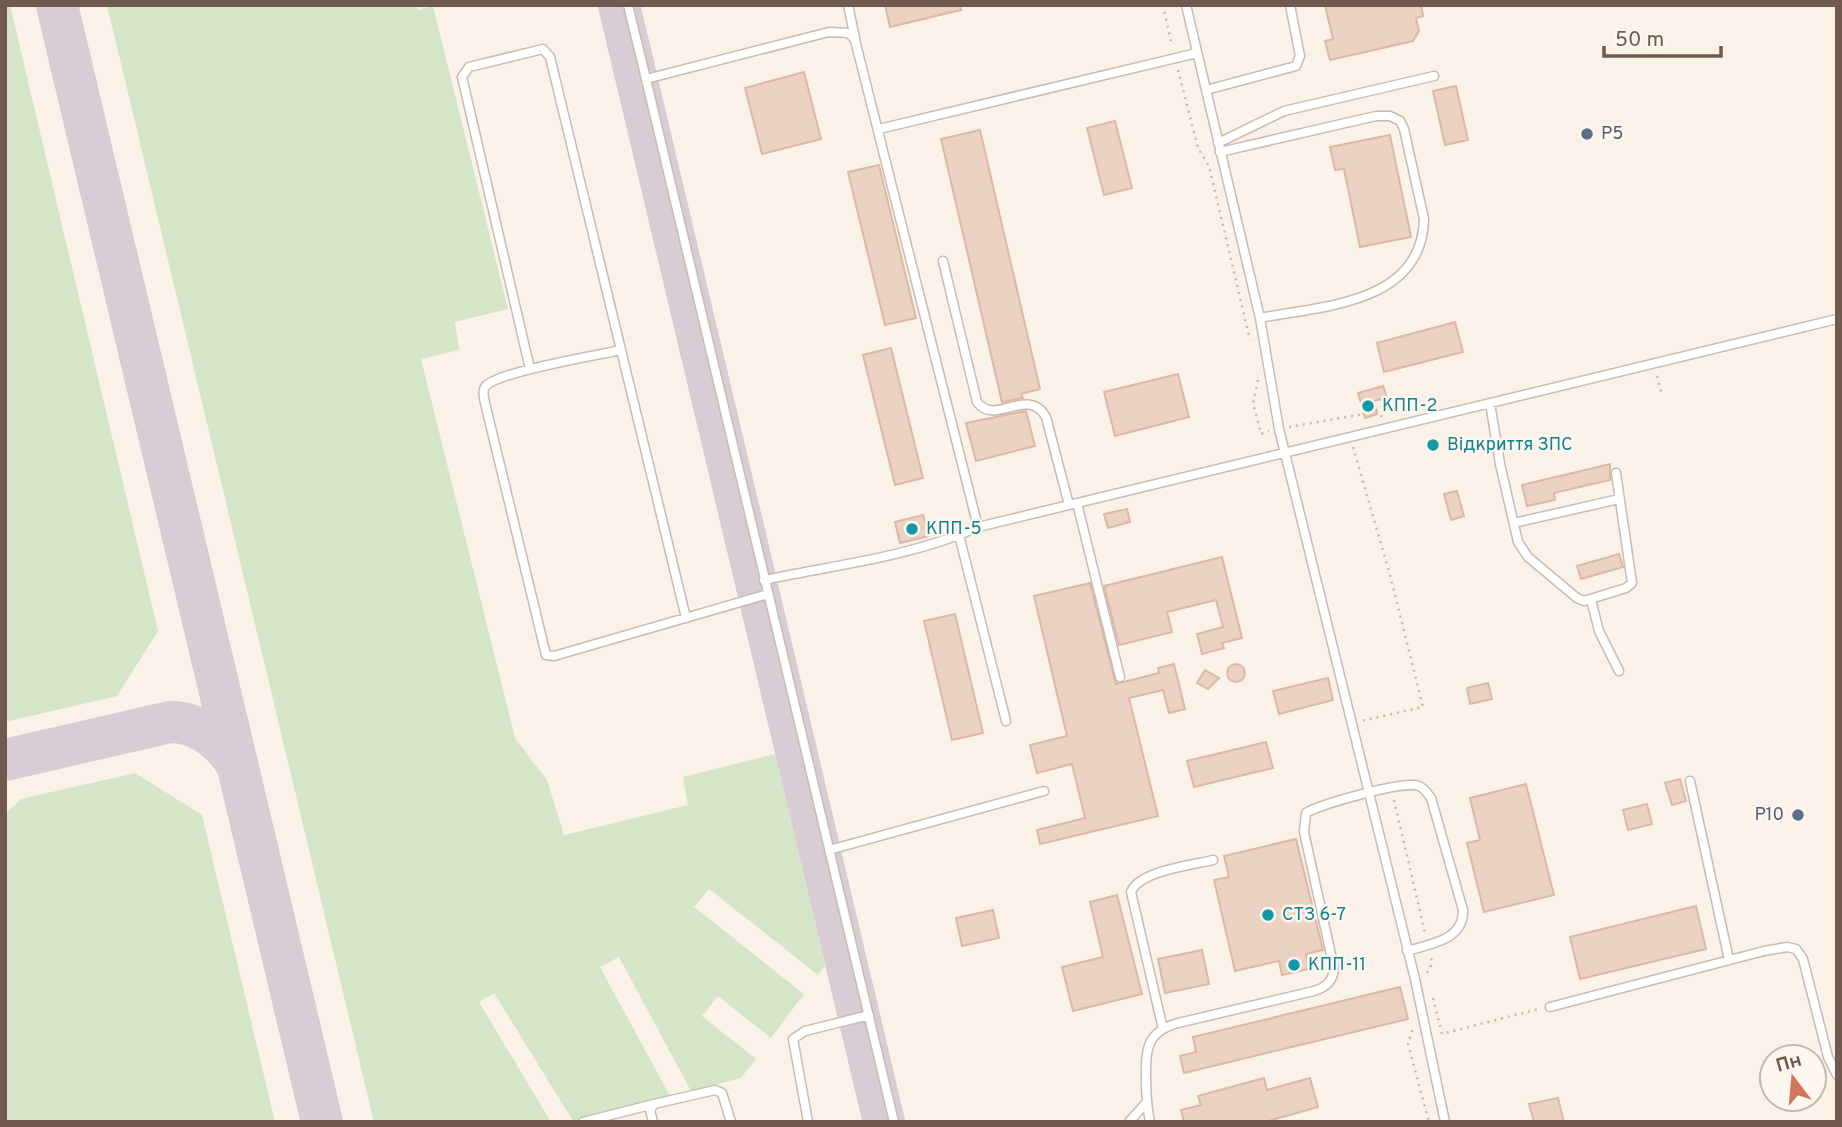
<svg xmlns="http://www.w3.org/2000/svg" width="1842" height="1127" viewBox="0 0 1842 1127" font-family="Overpass,sans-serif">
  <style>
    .green { fill: #d5e5c8 }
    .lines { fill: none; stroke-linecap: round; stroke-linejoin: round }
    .taxiway { stroke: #d8ccd5; stroke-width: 42 }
    .building { fill: #ebd2c3; stroke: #dcb9a5; stroke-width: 2 }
    .service-casing { stroke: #cabaaf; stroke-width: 11 }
    .path { stroke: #d0b5a6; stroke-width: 2.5; stroke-dasharray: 2 5; stroke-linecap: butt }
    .service { stroke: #fff; stroke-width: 8 }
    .service-dot { fill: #5c6f8a; stroke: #fdf6ee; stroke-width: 2.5 }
    .culture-dot { fill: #0f9aa8; stroke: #fdf6ee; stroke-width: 2.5 }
    .labels { text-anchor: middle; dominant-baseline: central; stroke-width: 5; stroke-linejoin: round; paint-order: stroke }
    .service-label { font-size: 18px; fill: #4e5e75; stroke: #fdf6ee; text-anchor: start }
    .culture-label { font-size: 18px; fill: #0d838f; stroke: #fdf6ee; text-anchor: start }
  </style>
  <rect width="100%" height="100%" fill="#faf2e8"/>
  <path class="green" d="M5 5H10L158 631 117 696 5 722Z
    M107 5H416L418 10 433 6 508 309 455 322 459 350 421 359 515 738 547 780 564 835 688 805 683 777 775 754 825 965 818 975 709 889 694 907 804 994 771 1038 718 996 702 1016 756 1059 741 1078 691 1091 619 957 600 967 670 1096 573 1121 494 993 479 1002 551 1122H374Z
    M135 773 202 815 275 1122H5V814L21 799Z"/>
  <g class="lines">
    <path class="taxiway" d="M57 5 322 1122
      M619 5 884 1122
      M5 760 170 722C199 722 225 742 238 767"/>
  </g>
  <path class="building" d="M885 5H960L961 10 890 27Z
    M1325 5H1421L1423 16 1416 18 1419 31 1413 41 1330 60 1325 41 1333 39Z
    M804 72 821 139 762 154 745 88Z
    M1456 86 1468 140 1445 145 1433 91Z
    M1115 121 1132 188 1104 195 1087 128Z
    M980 130 1040 389 1021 394 1023 398 1002 402 941 139Z
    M1390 135 1411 237 1360 247 1344 169 1335 170 1330 147Z
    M879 165 916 318 885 325 848 172Z
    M1455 322 1463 352 1384 372 1377 343Z
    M891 348 923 478 895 485 863 355Z
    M1178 374 1189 417 1115 436 1104 392Z
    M1383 386 1387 398 1374 401 1377 414 1365 418 1358 393Z
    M1026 411 1035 446 976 461 966 423Z
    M1610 464V480L1554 493 1555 500 1527 506 1522 485Z
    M1457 491 1464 516 1451 520 1444 494Z
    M1127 509 1130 522 1108 528 1104 514Z
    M923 515 929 536 900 543 895 522Z
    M1619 554 1623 567 1581 579 1577 566Z
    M1222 557 1242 638 1222 643 1224 648 1202 654 1197 634 1223 627 1216 600 1167 612 1172 632 1119 645 1104 586Z
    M1090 583 1116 684 1159 673 1158 668 1174 664 1185 709 1169 713 1163 690 1129 698 1158 816 1040 844 1037 830 1085 818 1072 764 1037 773 1030 745 1067 736 1034 596Z
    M955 614 983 733 952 740 924 621Z
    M1227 673a9 9 0 1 1 18 0a9 9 0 1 1-18 0Z
    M1205 670 1219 678 1208 689 1197 683Z
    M1328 678 1333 700 1279 714 1273 691Z
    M1488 683 1492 699 1470 704 1467 688Z
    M1266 742 1273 768 1194 787 1187 761Z
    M1680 779 1686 801 1672 805 1665 783Z
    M1526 784 1554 895 1484 912 1467 843 1480 840 1470 798Z
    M1647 804 1652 824 1628 830 1623 810Z
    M1296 839 1323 950 1306 954 1309 969 1282 975 1279 961 1235 971 1214 880 1229 877 1224 856Z
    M1117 895 1142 994 1073 1011 1062 967 1103 957 1090 902Z
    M1696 906 1706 949 1580 979 1570 937Z
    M993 910 999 938 962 946 956 918Z
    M1202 950 1209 984 1165 993 1158 959Z
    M1400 987 1408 1019 1184 1073 1180 1056 1196 1052 1193 1037Z
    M1264 1078 1267 1090 1310 1078 1318 1107 1265 1122H1184L1181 1110 1201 1105 1198 1096Z
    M1558 1098 1564 1122H1534L1529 1104Z"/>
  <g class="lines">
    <g class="service-casing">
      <path id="service" d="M628 5 646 79
        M848 5 855 38
        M1186 5 1260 318 1279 429 1415 979 1445 1122
        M1206 90 1296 66 1300 56 1290 5
        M879 129 1197 53
        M1218 143 1284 111 1434 76
        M1220 152 1376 116H1390L1400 121 1404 129 1424 219C1422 304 1322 306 1260 318
        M943 261 977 402C996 427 1027 385 1046 417L1069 505
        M621 350C599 355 495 372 485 387 482 392 484 397 485 403L546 655 554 656 768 594
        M530 369 462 77 469 67 543 49 550 57 686 618
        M1490 403 1500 464 1518 542 1528 557 1577 598 1584 601 1626 588 1632 583 1616 473
        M1077 503 1120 677
        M1514 523 1619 499
        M959 535 1006 721
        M764 580C835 565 911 557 978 527L1837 319
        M1591 600 1599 631 1619 671
        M1690 781 1729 960
        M829 850 1044 791
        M1550 1007 1764 951 1787 947 1796 949 1803 959 1828 1057 1837 1075
        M1163 1029 1131 892C1139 871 1192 865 1213 860
        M583 1122 654 1104
        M653 1122 650 1110 654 1104 715 1090 722 1093 731 1122
        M808 1122 793 1039 805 1031 869 1015
        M894 1122 646 79 829 32 849 33 855 40 978 527
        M1129 1122 1146 1103
        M1150 1122C1147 1107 1146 1094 1146 1078 1146 1049 1146 1032 1178 1023L1314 991C1326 987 1333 982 1334 968L1304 832 1306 813C1321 804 1405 780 1419 786 1424 788 1428 794 1431 798L1463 910C1464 940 1431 944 1407 951"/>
    </g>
    <path class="path" d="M1163 5 1172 46
      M1178 70 1198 148 1209 166 1250 340
      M1657 376 1661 392
      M1258 380 1253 403 1261 434 1269 431
      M1376 410 1383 418
      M1289 427 1364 414
      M1353 447 1390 575 1423 707 1361 721
      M1394 800 1425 933
      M1427 973 1432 964 1431 957
      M1433 998 1442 1034 1539 1009
      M1412 1030 1408 1044 1429 1122"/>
    <use href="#service" class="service"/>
  </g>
  <g class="service-dot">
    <circle cx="1587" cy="134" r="7"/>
    <circle cx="1798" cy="815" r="7"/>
  </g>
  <g class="culture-dot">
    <circle cx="1368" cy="406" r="7"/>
    <circle cx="1433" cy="445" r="7"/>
    <circle cx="912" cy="529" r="7"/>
    <circle cx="1268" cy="915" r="7"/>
    <circle cx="1294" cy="965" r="7"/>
  </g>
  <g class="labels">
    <g class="service-label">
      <text x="1601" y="134">P5</text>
      <text x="1784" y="815" text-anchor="end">P10</text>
    </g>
    <g class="culture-label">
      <text x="1382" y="406">КПП-2</text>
      <text x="1447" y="445">Відкриття ЗПС</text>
      <text x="926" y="529">КПП-5</text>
      <text x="1282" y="915">СТЗ 6-7</text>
      <text x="1308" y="965">КПП-11</text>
    </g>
  </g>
  <rect width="1842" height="1127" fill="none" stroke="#705a4f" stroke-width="14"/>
  <g transform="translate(1793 1078) rotate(344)"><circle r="33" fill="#fdf6ee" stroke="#c5b8ae" stroke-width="2"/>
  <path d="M0-5L12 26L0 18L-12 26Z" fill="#d4745d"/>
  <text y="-10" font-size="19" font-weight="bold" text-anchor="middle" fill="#705a4f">Пн</text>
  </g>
  <path d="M1604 46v10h117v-10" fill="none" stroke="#705a4f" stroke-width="3.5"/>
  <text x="1615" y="46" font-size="21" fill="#705a4f" stroke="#fdf6ee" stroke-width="5" paint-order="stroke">50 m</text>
</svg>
